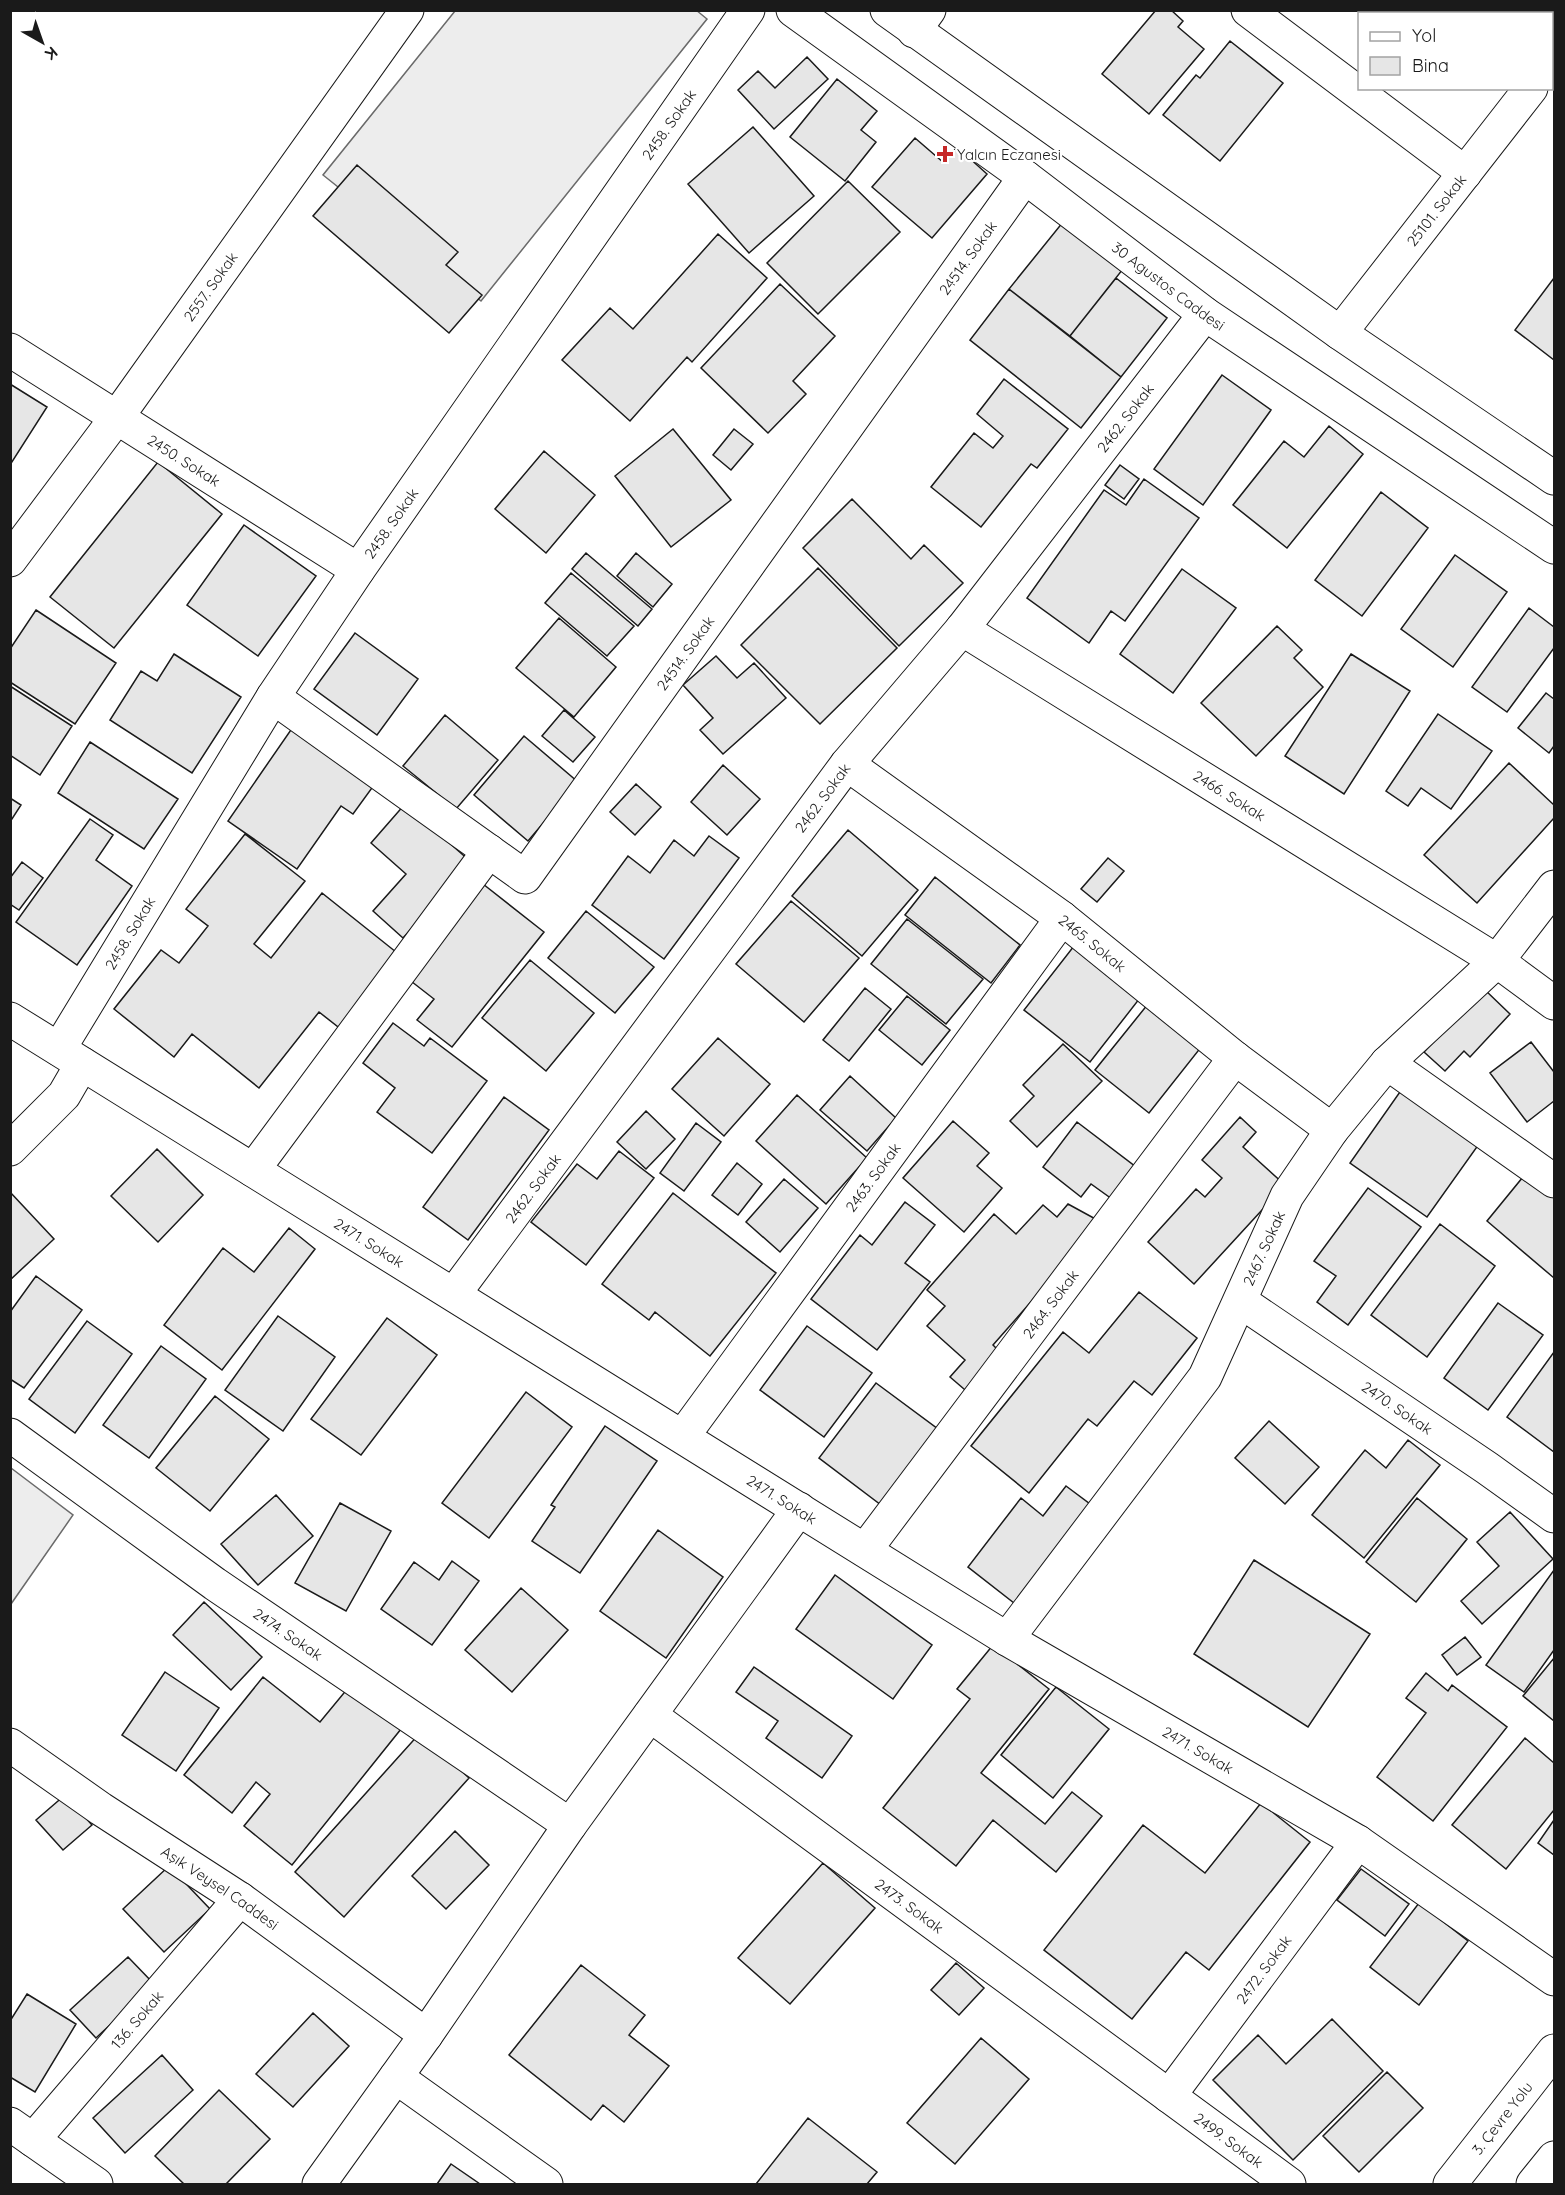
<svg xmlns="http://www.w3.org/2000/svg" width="1565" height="2195" viewBox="0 0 1565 2195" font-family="Quicksand,sans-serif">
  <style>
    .built { fill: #ededed; stroke: #6a6a6a; stroke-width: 1.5 }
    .building { fill: #e6e6e6; stroke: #1a1a1a; stroke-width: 1.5 }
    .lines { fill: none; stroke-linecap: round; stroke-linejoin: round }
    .minor-casing { stroke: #1a1a1a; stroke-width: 35 }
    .major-casing { stroke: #1a1a1a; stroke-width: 35 }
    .minor { stroke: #fff; stroke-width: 33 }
    .major { stroke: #fff; stroke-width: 33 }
    .poi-dot { fill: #c62828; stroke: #fff; stroke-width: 2 }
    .labels { text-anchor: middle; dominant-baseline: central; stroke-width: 4.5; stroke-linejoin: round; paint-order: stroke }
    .street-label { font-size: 15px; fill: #1a1a1a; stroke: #fff }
    .poi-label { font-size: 15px; fill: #1a1a1a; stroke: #fff; text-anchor: start }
  </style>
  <rect width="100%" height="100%" fill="#fff"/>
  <path class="built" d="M696 10 707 19 481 301 323 175 455 11Z
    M11 1468 73 1515 11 1604Z"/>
  <path class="building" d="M1156 10H1171L1183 21 1178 27 1204 49 1149 114 1102 74Z
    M1479 10H1554V11L1552 14H1477Z
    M1230 41 1283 83 1220 161 1163 115 1196 75 1200 78Z
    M807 57 828 79 774 129 738 90 758 71 775 88Z
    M837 79 877 111 861 130 876 142 845 181 790 137Z
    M753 127 814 196 749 253 688 184Z
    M915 138 944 163 957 147 987 174 932 238 872 187Z
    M357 165 458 252 446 265 482 295 449 333 313 216Z
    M848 181 900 232 818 314 767 263Z
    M1063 222 1123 269 1070 336 1009 289Z
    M718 234 767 278 692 362 687 357 630 421 562 360 610 308 633 329Z
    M1116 278 1167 318 1121 377 1070 336Z
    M1554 278V360L1515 330Z
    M780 284 835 336 793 381 806 394 768 433 701 368Z
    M1009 289 1121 377 1081 428 970 340Z
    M1222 375 1271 410 1203 505 1154 469Z
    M1004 379 1068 429 1037 468 1031 464 981 527 931 487 974 433 993 448 1003 436 977 414Z
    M10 384 47 407 10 465Z
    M1329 426 1363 454 1287 548 1233 505 1284 441 1304 457Z
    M673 429 731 500 671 547 615 476Z
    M734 429 753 444 731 470 713 455Z
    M544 451 595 495 546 553 495 509Z
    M158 462 222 514 114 648 50 597Z
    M1120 465 1139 479 1124 499 1105 485Z
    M1144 479 1199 518 1125 621 1111 611 1089 643 1027 598 1104 490 1126 505Z
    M1381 492 1428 528 1362 616 1315 580Z
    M852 499 911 559 924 545 963 583 899 646 803 548Z
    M244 525 316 576 258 656 187 605Z
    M586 553 652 609 638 626 572 569Z
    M636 553 672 584 653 607 617 576Z
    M1455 555 1507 592 1453 667 1401 629Z
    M818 568 897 648 820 724 741 645Z
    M1182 569 1236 608 1173 693 1120 654Z
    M571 573 634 626 607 656 545 603Z
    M1529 608 1554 627V648L1507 712 1472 687Z
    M36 610 116 663 75 724 10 682V649Z
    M559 618 616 667 574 717 516 668Z
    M1277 626 1302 650 1294 658 1323 687 1256 756 1201 703Z
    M355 633 418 679 377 735 314 689Z
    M174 654 241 697 192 773 110 720 141 671 157 681Z
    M1351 654 1410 691 1344 794 1285 756Z
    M716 656 737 678 754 663 786 698 723 754 700 730 713 718 683 685Z
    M10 686 72 726 40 775 10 755Z
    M1546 693 1554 699V746L1549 753 1518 728Z
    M564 710 595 737 573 762 542 736Z
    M1438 714 1492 751 1451 809 1421 788 1408 806 1386 791Z
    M445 715 498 760 456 809 403 766Z
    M295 724 377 781 353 814 341 806 297 869 228 821Z
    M524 736 578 782 528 841 474 795Z
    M90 742 178 799 144 849 58 793Z
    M1509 763 1554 805V818L1477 903 1424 855Z
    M723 765 760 799 727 835 691 802Z
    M636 784 661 807 635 835 610 812Z
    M10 798 21 805 10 822Z
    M405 804 471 862 403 938 373 911 406 874 371 843Z
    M90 819 113 835 96 860 132 886 77 965 16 922Z
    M848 830 918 890 862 956 792 896Z
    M245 834 305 881 254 944 271 958 322 893 401 956 342 1030 319 1012 259 1088 192 1034 174 1057 114 1009 161 950 179 963 208 926 186 909Z
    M709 836 739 858 664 959 592 905 628 856 650 873 674 840 694 856Z
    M1108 858 1124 871 1097 902 1081 889Z
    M22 862 43 878 19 910 10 904V878Z
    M935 877 1020 945 991 983 905 915Z
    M483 884 544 932 452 1047 417 1020 434 999 407 978Z
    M791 901 859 958 804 1022 736 964Z
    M586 911 654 967 615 1013 548 958Z
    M907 919 983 979 946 1024 871 964Z
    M1074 946 1140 998 1090 1062 1024 1010Z
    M530 960 594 1013 546 1071 482 1018Z
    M865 988 891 1009 849 1061 823 1040Z
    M1484 989 1510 1014 1470 1057 1464 1051 1445 1071 1424 1052Z
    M907 996 950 1030 922 1065 879 1030Z
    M1148 1004 1202 1046 1149 1113 1095 1070Z
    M393 1023 424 1046 430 1038 487 1081 432 1153 377 1112 395 1088 363 1063Z
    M718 1038 770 1084 724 1136 672 1089Z
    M1531 1042 1554 1072V1101L1527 1122 1490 1073Z
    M1063 1044 1102 1081 1037 1147 1010 1121 1034 1096 1023 1085Z
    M850 1076 896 1118 867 1151 820 1110Z
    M1402 1089 1479 1144 1427 1217 1350 1163Z
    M797 1095 867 1158 826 1204 756 1141Z
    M504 1097 549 1130 468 1240 423 1207Z
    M646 1111 675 1139 646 1169 617 1142Z
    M1240 1117 1256 1132 1243 1147 1285 1185 1194 1284 1148 1242 1196 1189 1205 1197 1222 1178 1202 1160Z
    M953 1121 989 1153 977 1166 1002 1188 964 1232 903 1178Z
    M1077 1122 1136 1167 1112 1199 1091 1184 1081 1197 1043 1167Z
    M696 1123 721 1142 684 1191 660 1173Z
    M157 1149 203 1195 158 1242 111 1196Z
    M619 1151 654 1178 586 1265 531 1222 577 1164 597 1179Z
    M737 1163 762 1184 738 1215 712 1195Z
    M1527 1172 1554 1194V1278L1487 1221Z
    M784 1179 818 1208 780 1252 746 1222Z
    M1368 1188 1421 1227 1348 1325 1317 1302 1336 1276 1314 1261Z
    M10 1192 54 1239 10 1280Z
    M673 1193 776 1273 710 1356 655 1312 649 1320 602 1284Z
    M905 1202 935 1225 905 1263 930 1282 877 1350 811 1299 860 1235 872 1245Z
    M1068 1204 1101 1222 993 1345 1005 1357 971 1395 950 1377 965 1360 927 1326 945 1306 927 1290 994 1214 1016 1234 1043 1205 1057 1217Z
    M1440 1224 1495 1266 1427 1357 1371 1315Z
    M289 1228 315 1249 222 1370 164 1325 223 1248 254 1272Z
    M36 1276 82 1310 24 1388 10 1379V1312Z
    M1139 1292 1197 1338 1152 1395 1134 1381 1097 1426 1088 1419 1029 1493 971 1446 1063 1332 1089 1353Z
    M1498 1303 1543 1335 1488 1410 1444 1378Z
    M278 1316 335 1357 283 1431 225 1390Z
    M387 1318 437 1355 361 1455 311 1419Z
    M87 1321 132 1354 75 1433 29 1399Z
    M807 1326 872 1373 824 1437 760 1390Z
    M161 1346 206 1379 149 1458 103 1425Z
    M1554 1352V1452L1507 1417Z
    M876 1383 942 1432 885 1508 819 1458Z
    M526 1392 572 1427 489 1538 442 1503Z
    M215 1396 269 1439 210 1511 156 1468Z
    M1269 1421 1319 1467 1285 1504 1235 1458Z
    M605 1426 657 1461 580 1573 532 1541 555 1507 551 1505Z
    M1408 1440 1440 1465 1364 1558 1312 1515 1365 1450 1386 1468Z
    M1066 1486 1090 1504 1014 1603 968 1567 1021 1498 1043 1516Z
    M276 1495 313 1536 258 1585 221 1544Z
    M1417 1498 1467 1539 1416 1602 1366 1562Z
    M340 1503 391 1531 346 1611 295 1583Z
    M1510 1512 1553 1559 1482 1624 1461 1601 1499 1566 1477 1542Z
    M658 1530 723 1577 666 1658 600 1611Z
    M1254 1560 1370 1634 1308 1727 1194 1654Z
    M452 1561 479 1581 432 1645 381 1609 414 1562 439 1580Z
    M1554 1570V1650L1524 1692 1486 1665Z
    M835 1575 932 1645 893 1699 796 1629Z
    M521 1588 568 1630 512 1692 465 1650Z
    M204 1602 262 1657 231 1690 173 1635Z
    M1465 1637 1481 1657 1457 1675 1442 1655Z
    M993 1645 1049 1689 981 1773 1045 1824 1072 1792 1102 1816 1056 1872 993 1820 956 1866 883 1808 970 1699 957 1689Z
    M1554 1658V1721L1523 1696Z
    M754 1667 852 1736 822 1778 766 1738 778 1721 736 1692Z
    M165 1672 219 1708 176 1771 122 1735Z
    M1426 1673 1448 1691 1452 1685 1507 1727 1433 1821 1377 1777 1426 1713 1406 1698Z
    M263 1677 320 1722 353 1682 405 1724 292 1865 244 1826 270 1794 256 1782 232 1813 184 1775Z
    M1056 1687 1109 1729 1053 1798 1001 1755Z
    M420 1733 469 1778 344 1917 295 1872Z
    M1525 1738 1554 1763V1810L1506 1869 1452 1825Z
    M65 1795 92 1825 63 1850 36 1820Z
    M1261 1803 1310 1842 1209 1970 1186 1952 1132 2019 1044 1950 1143 1825 1205 1873Z
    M1554 1820V1855L1538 1843Z
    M455 1831 489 1865 446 1909 412 1876Z
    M823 1863 875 1908 790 2004 738 1958Z
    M169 1866 210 1909 164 1952 123 1909Z
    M1361 1869 1409 1904 1385 1936 1337 1900Z
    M1419 1903 1468 1941 1419 2005 1370 1967Z
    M128 1957 154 1984 96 2038 70 2010Z
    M956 1963 984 1988 959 2015 931 1990Z
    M581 1965 645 2015 629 2035 669 2066 624 2122 603 2105 591 2120 509 2055Z
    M27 1994 76 2024 35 2092 10 2077V2021Z
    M313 2013 349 2046 293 2107 256 2074Z
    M1332 2019 1383 2071 1293 2160 1213 2080 1258 2035 1286 2064Z
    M981 2038 1029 2079 955 2164 907 2123Z
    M162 2055 193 2090 125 2153 93 2118Z
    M1387 2072 1423 2108 1359 2172 1323 2136Z
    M219 2090 270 2139 226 2184H184L155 2156Z
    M808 2118 877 2172 867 2184H756Z
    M451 2164 480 2184H437Z"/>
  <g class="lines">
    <g class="minor-casing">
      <g id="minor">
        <path d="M1248 10 1465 173"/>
        <path d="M914 31 929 10"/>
        <path d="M1552 62 1554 58"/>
        <path id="s1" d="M1340 333 1531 88"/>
        <path id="s2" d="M10 350 358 570"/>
        <path id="s3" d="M10 560 117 417 407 10"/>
        <path id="s4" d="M962 629 1497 961 1554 1003"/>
        <path id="s5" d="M273 697 525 877 1025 177"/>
        <path id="s6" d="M847 764 1062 918 1235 1058 1332 1130"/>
        <path id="s7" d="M10 1019 1007 1639 1358 1842 1554 1979"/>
        <path id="s8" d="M59 1049 273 697 358 570 748 10"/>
        <path d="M1387 1063 1554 1181"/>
        <path d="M10 1149 64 1095 82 1064"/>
        <path d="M253 1170 489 851"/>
        <path id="s9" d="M454 1294 847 764 962 629 1205 314"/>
        <path id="s10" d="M1240 1301 1487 1468 1554 1516"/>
        <path id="s11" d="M10 1435 215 1584 570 1825"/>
        <path id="s12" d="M683 1436 1062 918"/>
        <path id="s13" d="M865 1550 1235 1058"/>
        <path id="s14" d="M1007 1639 1205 1377 1287 1196 1332 1130 1387 1063 1497 961 1554 887"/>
        <path id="s15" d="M650 1715 1289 2184"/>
        <path id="s16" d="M10 1745 101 1809 240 1899 426 2035"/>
        <path d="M396 2077 546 2184"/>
        <path id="s17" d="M1169 2096 1358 1842"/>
        <path d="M10 2124 96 2184"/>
        <path id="s18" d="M33 2140 240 1899"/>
        <path d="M319 2184 426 2035 570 1825 799 1509"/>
      </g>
    </g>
    <g class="major-casing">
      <g id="major">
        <path id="s19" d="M793 10 1025 177 1205 314 1554 547"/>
        <path d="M887 10 1340 333 1554 478"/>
        <path id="s20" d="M1450 2184 1554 2051"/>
        <path d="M1533 2184 1554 2158"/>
      </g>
    </g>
    <use href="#minor" class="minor"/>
    <use href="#major" class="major"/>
  </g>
  <path class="poi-dot" d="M942 145h6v6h6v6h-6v6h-6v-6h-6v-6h6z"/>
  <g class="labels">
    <g class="street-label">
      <text stroke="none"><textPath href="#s8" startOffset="1108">2458. Sokak</textPath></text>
      <text stroke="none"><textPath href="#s1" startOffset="156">25101. Sokak</textPath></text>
      <text stroke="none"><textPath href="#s5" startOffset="1071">24514. Sokak</textPath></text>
      <text stroke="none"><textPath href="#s19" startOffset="466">30 Agustos Caddesi</textPath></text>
      <text stroke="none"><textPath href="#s3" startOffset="339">2557. Sokak</textPath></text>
      <text stroke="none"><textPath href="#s9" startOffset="1104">2462. Sokak</textPath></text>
      <text stroke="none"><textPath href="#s2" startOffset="206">2450. Sokak</textPath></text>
      <text stroke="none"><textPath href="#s8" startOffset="622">2458. Sokak</textPath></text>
      <text stroke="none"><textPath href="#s5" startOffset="585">24514. Sokak</textPath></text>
      <text stroke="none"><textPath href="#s4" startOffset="315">2466. Sokak</textPath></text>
      <text stroke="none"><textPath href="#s9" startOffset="618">2462. Sokak</textPath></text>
      <text stroke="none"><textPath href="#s8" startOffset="136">2458. Sokak</textPath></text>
      <text stroke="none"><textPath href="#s6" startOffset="304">2465. Sokak</textPath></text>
      <text stroke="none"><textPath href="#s12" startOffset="321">2463. Sokak</textPath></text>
      <text stroke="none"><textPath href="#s9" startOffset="132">2462. Sokak</textPath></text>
      <text stroke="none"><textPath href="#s7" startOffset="423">2471. Sokak</textPath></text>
      <text stroke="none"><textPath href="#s14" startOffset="470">2467. Sokak</textPath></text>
      <text stroke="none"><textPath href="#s13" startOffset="308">2464. Sokak</textPath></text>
      <text stroke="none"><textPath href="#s10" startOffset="190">2470. Sokak</textPath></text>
      <text stroke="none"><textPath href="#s7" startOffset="909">2471. Sokak</textPath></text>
      <text stroke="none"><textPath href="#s11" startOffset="342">2474. Sokak</textPath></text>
      <text stroke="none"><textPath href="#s7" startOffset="1395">2471. Sokak</textPath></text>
      <text stroke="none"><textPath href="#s16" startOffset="254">Aşık Veysel Caddesi</textPath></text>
      <text stroke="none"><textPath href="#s15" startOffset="322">2473. Sokak</textPath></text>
      <text stroke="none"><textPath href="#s17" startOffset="158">2472. Sokak</textPath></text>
      <text stroke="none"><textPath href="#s18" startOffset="159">136. Sokak</textPath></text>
      <text stroke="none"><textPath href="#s20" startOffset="84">3. Çevre Yolu</textPath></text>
      <text stroke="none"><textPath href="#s15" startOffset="718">2499. Sokak</textPath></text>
    </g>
    <g class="poi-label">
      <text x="957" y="154">Yalcın Eczanesi</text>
    </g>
  </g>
  <rect width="1565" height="2195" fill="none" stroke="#1a1a1a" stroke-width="24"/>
  <rect x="1358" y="12" width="195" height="78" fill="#ffffff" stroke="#a3a3a3" stroke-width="1.5"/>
  <rect x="1370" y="32" width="30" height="9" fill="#ffffff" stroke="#a3a3a3" stroke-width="1.5"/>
  <text x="1412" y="42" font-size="18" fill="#1a1a1a">Yol</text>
  <rect x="1370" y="57" width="30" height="18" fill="#e6e6e6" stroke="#a3a3a3" stroke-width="1.5"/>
  <text x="1412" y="72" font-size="18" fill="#1a1a1a">Bina</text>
  <g transform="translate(42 42) rotate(140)" stroke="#ffffff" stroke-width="4.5" paint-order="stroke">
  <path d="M0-4.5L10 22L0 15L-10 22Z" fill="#1a1a1a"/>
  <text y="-9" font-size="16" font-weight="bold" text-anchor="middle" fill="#1a1a1a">K</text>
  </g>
</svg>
